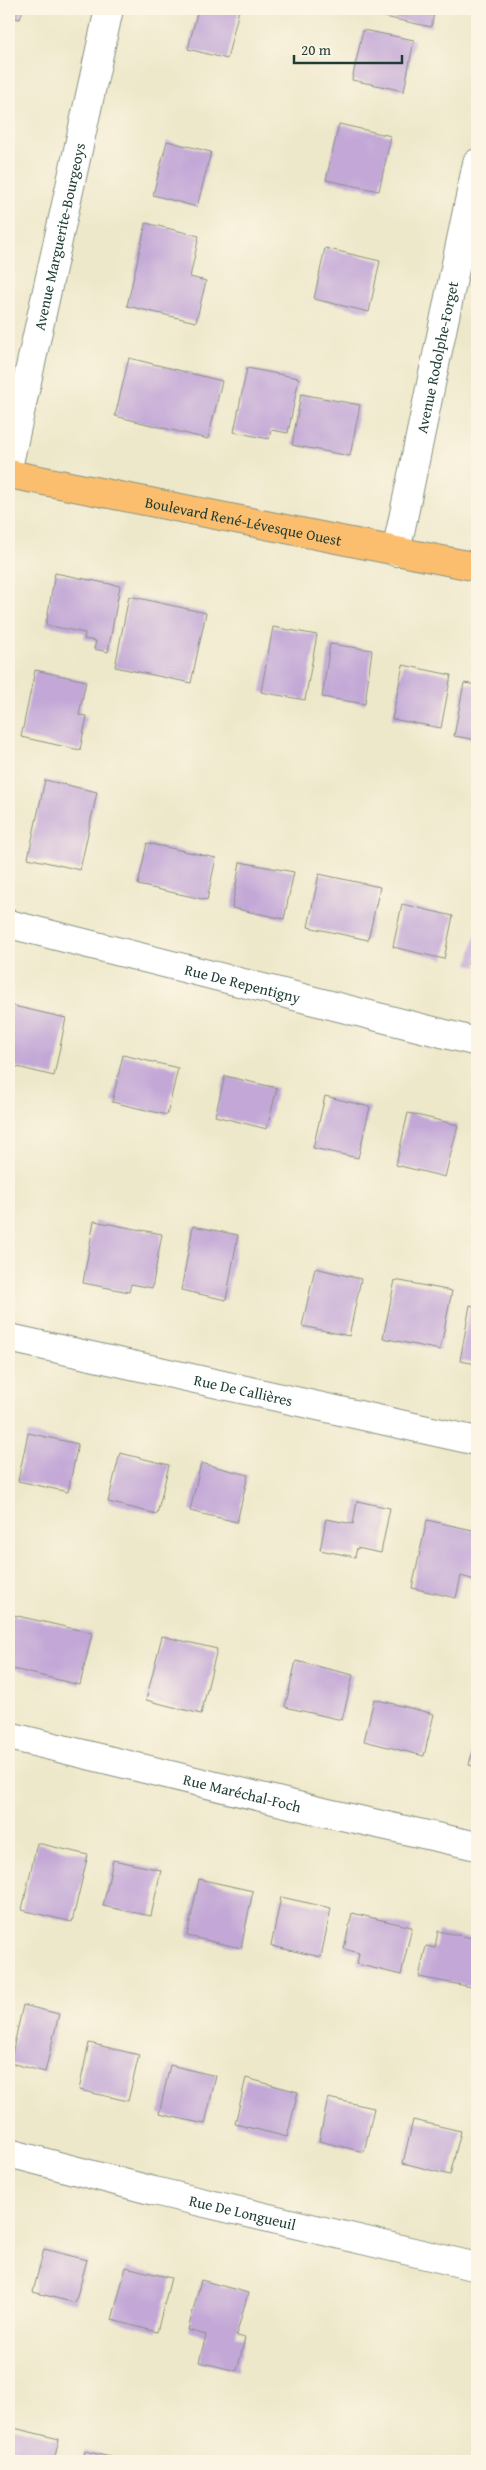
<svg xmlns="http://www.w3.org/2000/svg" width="486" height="2470" viewBox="0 0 486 2470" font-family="'Gentium Book Plus',serif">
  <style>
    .building { fill: #c3a8d7 }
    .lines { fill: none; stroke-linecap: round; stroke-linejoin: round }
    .minor-casing { stroke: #869280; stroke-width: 30 }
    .major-casing { stroke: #869280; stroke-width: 30 }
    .minor { stroke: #fff; stroke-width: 28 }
    .major { stroke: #fbbe6e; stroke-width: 28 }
    .labels { text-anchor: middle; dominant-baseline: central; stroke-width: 4; stroke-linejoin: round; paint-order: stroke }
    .street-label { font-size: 15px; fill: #1f3d34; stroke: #fcf5e5 }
  </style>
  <rect width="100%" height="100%" fill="#fcf5e5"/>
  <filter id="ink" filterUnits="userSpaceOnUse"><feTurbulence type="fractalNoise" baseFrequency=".02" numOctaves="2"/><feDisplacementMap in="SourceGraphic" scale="10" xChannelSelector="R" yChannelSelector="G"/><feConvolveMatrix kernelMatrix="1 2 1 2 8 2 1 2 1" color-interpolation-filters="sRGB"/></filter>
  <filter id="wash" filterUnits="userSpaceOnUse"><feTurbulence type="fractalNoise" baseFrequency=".0096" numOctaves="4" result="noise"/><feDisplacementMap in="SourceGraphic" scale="20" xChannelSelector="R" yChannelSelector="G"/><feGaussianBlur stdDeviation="1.12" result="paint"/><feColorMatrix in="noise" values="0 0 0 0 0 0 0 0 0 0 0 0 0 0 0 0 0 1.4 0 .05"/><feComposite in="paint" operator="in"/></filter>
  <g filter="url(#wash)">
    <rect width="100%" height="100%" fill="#eee8cb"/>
    <g id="blocks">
      <path class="building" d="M9 9H23L20 19 9 17Z
        M198 9 239 10 227 59 188 49Z
        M363 9H435L431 27 362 12Z
        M363 30 414 40 404 91 352 80Z
        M9 42 14 43 10 64H9Z
        M339 124 391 136 379 191 326 180Z
        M167 141 211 152 197 207 153 195Z
        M146 223 199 236 190 277 206 281 196 322 127 306Z
        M325 248 380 261 369 312 314 299Z
        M129 358 222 381 208 439 115 416Z
        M247 368 299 378 288 433 271 430 269 439 234 432Z
        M301 394 360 405 350 456 292 445Z
        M55 573 120 586 108 652 94 649 96 641 84 639 85 633 46 625Z
        M129 596 206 613 191 683 115 667Z
        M273 627 317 635 305 700 261 692Z
        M330 644 372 650 365 704 322 697Z
        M403 665 451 675 441 728 392 719Z
        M35 670 86 681 79 715 87 716 80 750 21 737Z
        M464 683 477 685V740L454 736Z
        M45 780 97 792 80 870 28 858Z
        M147 843 216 858 207 900 138 885Z
        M240 862 294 872 284 919 232 908Z
        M319 874 380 887 368 940 308 927Z
        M402 904 453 916 444 959 393 947Z
        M477 929V967L468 964Z
        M9 1005 66 1018 54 1076 9 1065Z
        M123 1055 178 1068 167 1115 112 1102Z
        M225 1076 277 1088 267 1129 215 1116Z
        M325 1096 370 1107 358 1158 313 1148Z
        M408 1113 458 1125 445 1177 396 1165Z
        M94 1221 162 1234 152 1288 131 1284 129 1292 83 1283Z
        M193 1226 238 1235 226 1300 181 1290Z
        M315 1268 361 1279 349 1336 302 1326Z
        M395 1280 452 1291 440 1350 383 1338Z
        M470 1305 477 1307V1364L460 1361Z
        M28 1433 78 1444 68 1492 18 1481Z
        M120 1453 169 1465 157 1514 108 1502Z
        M201 1463 248 1475 237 1522 190 1511Z
        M357 1501 390 1508 381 1553 357 1548 355 1557 320 1550 326 1519 353 1524Z
        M427 1520 477 1531V1570L475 1580 461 1576 456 1598 412 1588Z
        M9 1614 92 1633 80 1685 9 1668Z
        M162 1636 217 1649 201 1714 146 1700Z
        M296 1661 353 1675 342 1720 285 1707Z
        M374 1699 434 1714 424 1756 364 1741Z
        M477 1736V1767L469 1765Z
        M37 1843 88 1855 72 1922 22 1910Z
        M113 1860 161 1870 151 1916 103 1906Z
        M199 1879 253 1891 241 1948 187 1936Z
        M281 1897 331 1908 321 1957 271 1946Z
        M352 1913 412 1927 401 1975 357 1964 359 1953 344 1949Z
        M438 1931 477 1939V1988L419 1977 426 1946 435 1948Z
        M23 2005 59 2014 45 2072 10 2063Z
        M89 2043 139 2055 128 2101 79 2090Z
        M170 2065 216 2076 205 2124 159 2114Z
        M246 2078 298 2092 287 2137 235 2124Z
        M328 2098 374 2108 364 2152 319 2141Z
        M413 2120 461 2131 450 2175 403 2163Z
        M44 2249 87 2260 75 2303 33 2292Z
        M126 2267 171 2278 157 2332 112 2320Z
        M201 2280 248 2293 236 2336 245 2338 237 2371 199 2362 206 2335 188 2330Z
        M10 2427 59 2439 54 2461H9Z
        M85 2451 126 2461H83Z"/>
    </g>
  </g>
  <g filter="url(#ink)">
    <use href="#blocks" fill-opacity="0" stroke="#869280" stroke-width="1"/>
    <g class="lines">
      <g class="minor-casing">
        <g id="minor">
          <path id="s1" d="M9 463 109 9"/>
          <path id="s2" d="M396 552 477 163"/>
          <path id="s3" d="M9 924 477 1042"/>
          <path id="s4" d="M9 1338 477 1441"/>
          <path id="s5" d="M9 1736 319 1811 477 1846"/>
          <path id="s6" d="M9 2153 154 2191 477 2267"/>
        </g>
      </g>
      <g class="major-casing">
        <g id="major">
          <path id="s7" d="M9 474 477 567"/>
        </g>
      </g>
      <use href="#minor" class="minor"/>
      <use href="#major" class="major"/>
    </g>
  </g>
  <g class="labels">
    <g class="street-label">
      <text stroke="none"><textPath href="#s1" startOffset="232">Avenue Marguerite-Bourgeoys</textPath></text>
      <text stroke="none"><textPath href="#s2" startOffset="199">Avenue Rodolphe-Forget</textPath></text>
      <text stroke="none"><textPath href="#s7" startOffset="239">Boulevard René-Lévesque Ouest</textPath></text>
      <text stroke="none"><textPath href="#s3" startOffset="241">Rue De Repentigny</textPath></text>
      <text stroke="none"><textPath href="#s4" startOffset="240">Rue De Callières</textPath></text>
      <text stroke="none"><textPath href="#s5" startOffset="240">Rue Maréchal-Foch</textPath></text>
      <text stroke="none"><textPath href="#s6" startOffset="241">Rue De Longueuil</textPath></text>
    </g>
  </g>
  <rect width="486" height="2470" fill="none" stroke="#fcf5e5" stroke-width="30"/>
  <path d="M294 55v8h108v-8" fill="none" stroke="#1f3d34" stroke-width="2.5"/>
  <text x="301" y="55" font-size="15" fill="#1f3d34" stroke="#fcf5e5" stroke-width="4" paint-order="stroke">20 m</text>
</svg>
